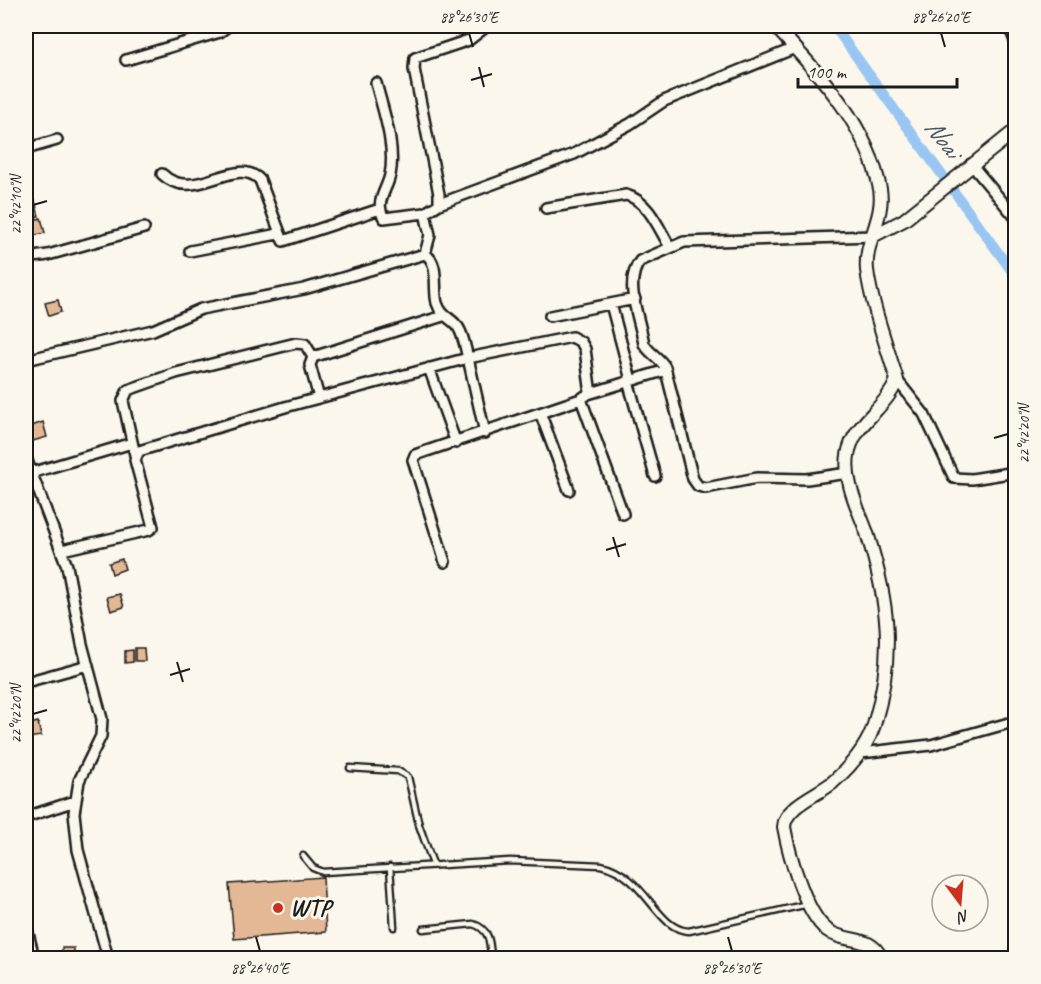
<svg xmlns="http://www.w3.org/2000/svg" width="1041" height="984" viewBox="0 0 1041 984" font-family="Caveat,sans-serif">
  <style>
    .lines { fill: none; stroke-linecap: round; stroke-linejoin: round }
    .canal { stroke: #98c5f2; stroke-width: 10 }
    .building { fill: #e4b894; stroke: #1c1c1c; stroke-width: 1.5 }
    .service-casing { stroke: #1c1c1c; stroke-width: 9 }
    .minor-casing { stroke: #1c1c1c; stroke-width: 14 }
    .tertiary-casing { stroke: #1c1c1c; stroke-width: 16 }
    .service { stroke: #fbf7ec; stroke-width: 4.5 }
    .minor { stroke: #fbf7ec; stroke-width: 9 }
    .tertiary { stroke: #fbf7ec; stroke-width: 12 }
    .ticks { fill: none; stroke: #1c1c1c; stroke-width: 2 }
    .poi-dot { fill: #c8321e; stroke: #fbf7ec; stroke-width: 2 }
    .labels { text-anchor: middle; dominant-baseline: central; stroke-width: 6; stroke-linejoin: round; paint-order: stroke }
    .poi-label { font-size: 24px; font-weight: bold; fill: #1c1c1c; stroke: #fbf7ec; text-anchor: start }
    .water-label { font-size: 26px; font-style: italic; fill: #475767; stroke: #fbf7ec }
    .neatline { fill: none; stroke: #1c1c1c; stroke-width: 2 }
    .ticks-label { font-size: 15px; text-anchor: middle; fill: #1c1c1c }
  </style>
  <rect width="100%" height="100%" fill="#fbf7ec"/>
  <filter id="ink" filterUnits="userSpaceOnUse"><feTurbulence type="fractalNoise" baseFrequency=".0167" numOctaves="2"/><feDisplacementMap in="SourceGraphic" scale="12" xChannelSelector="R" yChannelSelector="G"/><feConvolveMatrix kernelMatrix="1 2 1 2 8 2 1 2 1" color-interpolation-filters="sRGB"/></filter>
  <g filter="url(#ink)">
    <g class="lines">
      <path class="canal" d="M834 26 1016 277"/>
    </g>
    <path class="building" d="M35 201 39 216 26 219V203Z
      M41 218 45 233 31 236 27 222Z
      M58 300 61 312 49 316 45 303Z
      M43 422 47 437 26 443V428Z
      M122 559 125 569 112 574 109 563Z
      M120 594 124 607 111 611 107 597Z
      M135 648H144L145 661H135Z
      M133 650V662L125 663V651Z
      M38 722 41 736 29 738 26 725Z
      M323 877 326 932 234 939 229 884Z
      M62 948H74V958H62Z"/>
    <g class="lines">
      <g class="service-casing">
        <path id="service" d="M350 768 398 771 408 777 419 825 433 864
          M303 856 313 868 323 872 510 861 601 865C646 875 656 930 689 931L808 904
          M390 867 394 927
          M423 929 473 924C490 929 490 943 491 958"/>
      </g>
      <g class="minor-casing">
        <path id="minor" d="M1009 26 1016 43
          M126 60 220 32 228 26
          M376 83C383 110 396 146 390 175 387 190 374 203 384 218L425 213
          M26 149 57 140
          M971 164 1016 218
          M162 174C194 205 235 154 260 180L283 241 380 209
          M439 204 574 154 630 124 664 101 795 48
          M546 208 626 195C649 201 659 229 670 247
          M190 251 278 234
          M425 254 430 235 425 213 439 204V194L414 69 415 58 469 40 487 26
          M26 258 48 255 144 228
          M611 304 631 380
          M550 316 635 299
          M26 360 153 330 201 309 304 289 425 254C440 263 433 288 437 303 442 318 450 316 458 327 464 336 465 348 468 358L572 337 581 342 585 349 590 387 588 394 581 399 415 455 413 460 445 562
          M429 368 456 443
          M897 380 924 414 954 478 972 479 1016 472
          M628 381 655 476
          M588 394 666 370
          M319 398 310 365 313 357 443 316
          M581 399 623 514
          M541 415 569 490
          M135 455 123 401 128 390 176 373 296 343 305 344 313 357
          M26 458 67 566 82 644 102 719 101 736 79 781 74 813 78 850 108 958
          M31 473 132 443
          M848 473 807 479 757 478 706 488 698 486 693 479 665 367C659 357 650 354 644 344 640 320 623 282 640 261L684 242 873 236
          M62 550 149 530 153 527 135 460 139 451 285 407 468 358 485 433
          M26 682 88 665
          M861 753 931 745 1016 721
          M26 817 75 801
          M26 925 34 958"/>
      </g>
      <g class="tertiary-casing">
        <path id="tertiary" d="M775 26C818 73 867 123 880 189 885 218 864 242 867 270 871 303 887 347 897 380 886 409 853 423 848 455 844 482 858 508 867 533 889 603 895 654 874 725 867 748 850 767 832 783 817 795 785 806 784 827 789 854 805 913 827 930 845 944 871 934 881 958
          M873 236 904 220 1016 130"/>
      </g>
      <use href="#service" class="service"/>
      <use href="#minor" class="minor"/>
      <use href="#tertiary" class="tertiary"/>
    </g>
  </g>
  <path class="ticks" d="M469 33 473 47M941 33 945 47M479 67 484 87M471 80 492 74M33 205 47 201M994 438 1008 434M613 537 619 557M606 550 626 544M177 662 183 682M170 675 190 669M33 714 47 710M256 937 260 951M728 937 732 951"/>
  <circle class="poi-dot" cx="278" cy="908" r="6"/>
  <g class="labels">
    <g class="poi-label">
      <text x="290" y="908">WTP</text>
    </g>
    <g class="water-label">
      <text transform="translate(943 138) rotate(54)">Noai</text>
    </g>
  </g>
  <rect width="1041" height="984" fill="none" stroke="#fbf7ec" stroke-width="66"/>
  <g transform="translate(960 903) rotate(164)"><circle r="28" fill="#fbf7ec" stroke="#a29f99" stroke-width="1.5"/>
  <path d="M0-4.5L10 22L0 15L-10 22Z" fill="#c8321e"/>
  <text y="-9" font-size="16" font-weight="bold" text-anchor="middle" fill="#1c1c1c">N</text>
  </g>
  <path d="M798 78v9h159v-9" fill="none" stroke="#1c1c1c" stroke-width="3"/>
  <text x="807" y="78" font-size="18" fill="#1c1c1c" stroke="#fbf7ec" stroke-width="4.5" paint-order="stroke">100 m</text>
  <rect x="33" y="33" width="975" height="918" class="neatline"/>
  <g class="ticks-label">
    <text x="469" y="22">88°26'30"E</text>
    <text x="941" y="22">88°26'20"E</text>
    <text transform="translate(16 205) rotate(-90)" y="5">22°42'10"N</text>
    <text transform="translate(1024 434) rotate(-90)" y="5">22°42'20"N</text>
    <text transform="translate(16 714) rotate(-90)" y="5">22°42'20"N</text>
    <text x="260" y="973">88°26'40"E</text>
    <text x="732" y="973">88°26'30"E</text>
  </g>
</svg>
